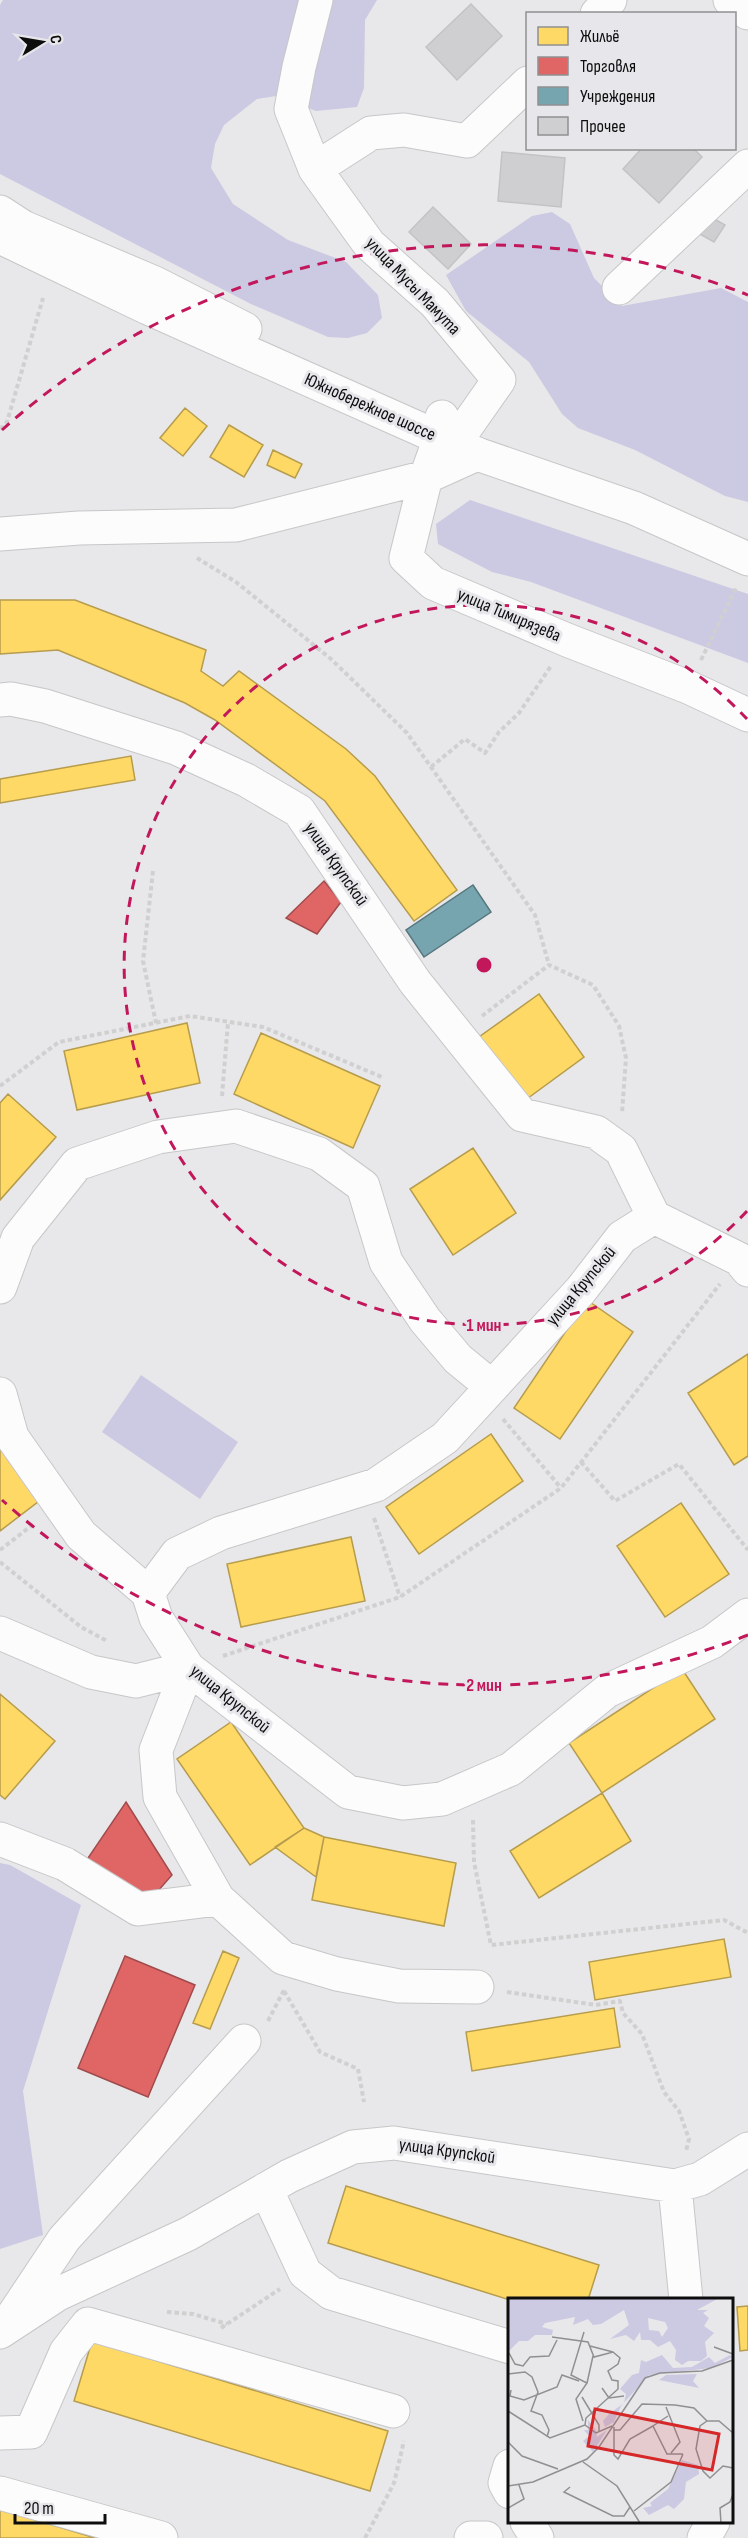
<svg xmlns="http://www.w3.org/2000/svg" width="748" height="2538" viewBox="0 0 748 2538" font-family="'Sofia Sans Condensed',sans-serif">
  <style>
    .green { fill: #ccc9e2 }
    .homes { fill: #ffd966; stroke: #b69c4c; stroke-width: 1.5 }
    .shops { fill: #e06666; stroke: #a14b4c; stroke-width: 1.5 }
    .public { fill: #76a5af; stroke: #56777f; stroke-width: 1.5 }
    .building { fill: #cfcfd1; stroke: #c3c3c5; stroke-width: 1.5 }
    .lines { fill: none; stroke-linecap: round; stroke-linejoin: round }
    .minor-casing { stroke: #c7c6c8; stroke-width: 35 }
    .highway-casing { stroke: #c7c6c8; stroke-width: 35 }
    .path { stroke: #d0d0d1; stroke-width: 4; stroke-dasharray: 4.5 3; stroke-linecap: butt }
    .minor { stroke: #fcfcfc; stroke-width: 33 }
    .highway { stroke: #fcfcfc; stroke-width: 33 }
    .ring { fill: none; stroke: #c2185b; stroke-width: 3; stroke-dasharray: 10 8 }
    .labels { text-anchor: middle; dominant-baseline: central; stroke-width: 6; stroke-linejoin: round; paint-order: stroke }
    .street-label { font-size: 18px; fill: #0d0d0e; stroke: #e7e7eb }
    .inset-road { fill: none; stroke: #909092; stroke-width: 1.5 }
    .view { fill: #d62828; fill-opacity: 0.15; stroke: #d62828; stroke-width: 3 }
    .inset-edge { fill: none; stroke: #0d0d0e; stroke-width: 3 }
    .centre { fill: #c2185b; stroke: #e7e7eb; stroke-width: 3 }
    .ring-label { font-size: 18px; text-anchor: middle; font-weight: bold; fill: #c2185b; stroke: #e7e7eb; stroke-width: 6; stroke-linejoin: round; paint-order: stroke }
  </style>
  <rect width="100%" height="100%" fill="#e8e8ea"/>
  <path class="green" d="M3 0H377L365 20 364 88 357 107 316 111 276 96 257 99 224 125 215 144 211 168 233 204 288 240 346 262 378 295 382 318 367 333 348 338 328 337 251 304 0 174V5Z
    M552 212 570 224 594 278 622 306 721 288 748 302V502L725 496 635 450 578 428 562 414 529 362 466 311 446 275 532 216Z
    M470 500 748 594V663L531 582 492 572 438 544 436 524Z
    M141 1375 238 1442 200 1499 102 1432Z
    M0 1863 10 1865 81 1905 23 2091 43 2235 0 2249Z"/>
  <path class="homes" d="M185 408 207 426 183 456 160 438Z
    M229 425 263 445 244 477 210 457Z
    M273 450 302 464 295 478 267 465Z
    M0 600H75L206 650 201 671 223 686 239 671 346 749 375 776 457 890 414 921 325 801 215 720 185 703 58 650 0 654Z
    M131 756 135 780 0 803V779Z
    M539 994 584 1057 524 1101 479 1037Z
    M187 1023 200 1083 77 1110 64 1051Z
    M261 1033 380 1086 353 1148 234 1094Z
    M8 1094 56 1137 0 1200V1103Z
    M473 1148 516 1213 453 1255 410 1189Z
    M587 1300 633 1332 560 1439 514 1408Z
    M748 1354V1456L734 1465 688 1393Z
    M491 1434 523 1481 419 1554 386 1507Z
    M0 1441 43 1498 0 1531Z
    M681 1503 729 1574 665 1617 617 1546Z
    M351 1537 365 1601 241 1627 227 1564Z
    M682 1669 715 1719 602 1793 569 1743Z
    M0 1694 55 1741 5 1799 0 1795Z
    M231 1722 304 1828 250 1865 177 1759Z
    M602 1793 631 1841 539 1898 510 1851Z
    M304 1828 324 1837 316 1877 275 1847Z
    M324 1837 456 1863 444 1926 312 1900Z
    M724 1939 731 1977 595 2000 589 1962Z
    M223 1951 239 1958 210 2029 193 2023Z
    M614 2008 620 2047 472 2071 466 2032Z
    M346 2186 599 2265 588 2300H510L328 2243Z
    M748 2306V2350L740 2351 737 2307Z
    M92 2341 388 2431 370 2491 74 2401Z
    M0 2509 95 2538H0Z"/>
  <path class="shops" d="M324 881 341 902 317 934 286 918Z
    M126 1802 172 1875 150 1900 88 1858Z
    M125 1956 195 1985 148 2097 78 2068Z"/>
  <path class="public" d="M473 885 491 912 424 957 406 930Z"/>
  <path class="building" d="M471 4 502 36 457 80 426 47Z
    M642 148H693L702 157 659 203 623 169Z
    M502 152 565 158 561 207 498 201Z
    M433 207 471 244 448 269 409 232Z
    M709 216 725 225 714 242 698 233Z"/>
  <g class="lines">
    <g class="minor-casing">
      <path id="minor" d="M316 0 299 67 291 109 315 169 369 244 435 303 499 380 466 427
        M730 0 748 13
        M597 14 610 0
        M315 169 371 133 404 130 467 141 528 83
        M619 288 748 166
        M442 417 440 438 426 477 406 558 433 583 567 640 688 687 748 715
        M0 534 79 528 236 525 426 477 477 454
        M0 700 11 699 45 706 176 748 246 780 299 811 415 982 522 1115 596 1132 621 1150 654 1217
        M748 1270 739 1259 654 1217 622 1237 581 1290 445 1438 376 1485 221 1533 177 1554 148 1593 156 1618 188 1668 348 1792 403 1803 442 1799 511 1769 607 1691 712 1642 748 1615
        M0 1287 18 1238 77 1164 158 1137 236 1126 319 1154 363 1186 386 1262 425 1320 458 1359 491 1386
        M0 1394 12 1437 81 1535 148 1593
        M0 1633 91 1672 136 1681 188 1668
        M188 1668 156 1750 160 1797 218 1899 283 1958 337 1974 399 1986 477 1987
        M0 1839 65 1864 138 1909 218 1899
        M675 2186 686 2300
        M266 2189 305 2273 331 2293 510 2347
        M12 2317 64 2239 244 2041
        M0 2332 58 2294 188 2234 289 2176 353 2147 394 2143 675 2186 700 2179 748 2149
        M0 2433 31 2432 66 2352 88 2324 393 2411
        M510 2466 505 2483 510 2492
        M0 2493 161 2538
        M527 2522 537 2538
        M471 2538H486
        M704 2538 713 2522"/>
    </g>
    <g class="highway-casing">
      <path id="highway" d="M0 212 23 227 155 283 245 329
        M0 237 148 308 440 438 477 454 634 508 748 559"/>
    </g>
    <path class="path" d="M0 429 7 422 43 298
      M197 558 236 582 331 659 407 733 535 915 549 965
      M701 660 737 586
      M431 767 465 739 485 753 499 732 519 713 551 666
      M153 871 143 961 156 1023
      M482 1016 549 965 593 985 619 1026 626 1058 622 1113
      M0 1086 59 1042 190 1016 263 1027 382 1077
      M222 1096 228 1022
      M503 1419 561 1488
      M581 1462 615 1501 679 1464 748 1550
      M374 1518 400 1597
      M0 1550 35 1523
      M0 1562 81 1627 107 1641
      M223 1656 400 1597 561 1488 720 1284
      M473 1820 474 1862 491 1945 724 1920 748 1933
      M284 1991 320 2052 358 2069 364 2102
      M507 1992 596 2005 620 2001 623 2013 642 2034 664 2092 679 2111 689 2139 686 2151
      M268 2021 284 1990
      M167 2312 193 2314 227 2324
      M221 2328 280 2289
      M365 2538 394 2483 404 2441"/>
    <use href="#minor" class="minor"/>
    <use href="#highway" class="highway"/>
  </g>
  <g class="ring">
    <path d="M747 1211A360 360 0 1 1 747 719"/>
    <path d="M748 1635A720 720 0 0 1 2 1500M2 430A720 720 0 0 1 748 295"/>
  </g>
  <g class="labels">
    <g class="street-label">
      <text transform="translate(413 286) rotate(46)">улица Мусы Мамута</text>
      <text transform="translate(370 407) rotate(24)">Южнобережное шоссе</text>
      <text transform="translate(509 615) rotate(23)">улица Тимирязева</text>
      <text transform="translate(336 864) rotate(55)">улица Крупской</text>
      <text transform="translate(581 1286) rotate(-50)">улица Крупской</text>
      <text transform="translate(230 1699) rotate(39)">улица Крупской</text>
      <text transform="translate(447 2151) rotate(8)">улица Крупской</text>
    </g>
  </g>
  <g transform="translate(508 2298)">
    <rect width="225" height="225" fill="#e8e8ea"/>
    <path d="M0 0H211L189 12H200L195 15 201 20 196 28 206 35 197 44 199 58 193 63H180L174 67 167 62 168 52 162 43 150 49 142 42H133L132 34 126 43 118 37 102 41 121 27 116 12 93 26 85 27 80 21 65 27 67 19 37 25 34 29 45 32 44 37H27L20 43H11L0 54ZM140 20 157 24 160 30 154 39 151 33 141 32ZM154 57 165 70 184 69 201 59 207 65 222 57 225 59 203 70 141 77 113 108 106 124 97 129 95 123 101 116 116 105 118 96 112 91 124 77 131 75 133 62 138 64ZM189 76 185 83 191 90 151 82 158 77ZM80 122 88 132 89 139 99 132 85 154 75 143 81 138 76 132H80ZM174 162 190 167 191 176 178 184 176 201 166 211 160 207 141 217 135 210 144 208 142 205 160 191Z" fill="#ccc9e2" fill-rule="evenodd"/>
    <path class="inset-road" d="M44 39 80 44 86 59 105 54 112 60 110 66 100 73 104 82 110 83V91L78 120 77 127M82 48 105 54M206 49 225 56M1 55 7 66 15 68 22 59 41 58 49 42M0 76 17 74 24 79 30 94 23 113 34 117 41 132 39 139M79 85 85 58M94 90 101 100 116 98M3 92 2 98 16 102 49 89 54 77 71 83M74 99 91 127V134M167 107 186 110 199 123M158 109 172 144 163 155M0 113 42 140 77 127M160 118 145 128 159 156H175M75 123 68 101 79 85 63 77 76 34M199 123 192 128 188 151 195 173 202 180 215 168 225 170M199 123H211L225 135M77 127 88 135 104 128M106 129V157L110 161 122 141 145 128M106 132H112L134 106 167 107M0 144 14 158 50 171M75 164 109 188 132 225M0 188 25 184 79 161 91 149 137 80 152 75 194 73 225 62M62 189 56 194 105 218H116L122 209M0 210 16 201 11 187M126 213 163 184 175 156M213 225 212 210 222 204 225 196"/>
    <path class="view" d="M87 111 211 136 204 172 80 148Z"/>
    <rect width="225" height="225" class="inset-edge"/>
  </g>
  <circle cx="484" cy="965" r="9" class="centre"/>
  <g class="ring-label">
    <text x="484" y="1331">1 мин</text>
    <text x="484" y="1691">2 мин</text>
  </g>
  <rect x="526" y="12" width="210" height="138" fill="#e7e7eb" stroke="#909093" stroke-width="1.5"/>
  <rect x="538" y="27" width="30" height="18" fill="#ffd966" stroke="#909093" stroke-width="1.5"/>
  <text x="580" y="42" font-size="18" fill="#0d0d0e">Жильё</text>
  <rect x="538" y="57" width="30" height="18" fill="#e06666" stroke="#909093" stroke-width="1.5"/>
  <text x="580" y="72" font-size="18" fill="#0d0d0e">Торговля</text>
  <rect x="538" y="87" width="30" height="18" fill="#76a5af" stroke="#909093" stroke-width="1.5"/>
  <text x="580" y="102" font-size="18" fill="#0d0d0e">Учреждения</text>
  <rect x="538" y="117" width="30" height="18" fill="#cfcfd1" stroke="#909093" stroke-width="1.5"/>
  <text x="580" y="132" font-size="18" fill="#0d0d0e">Прочее</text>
  <g transform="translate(42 42) rotate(79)" stroke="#e7e7eb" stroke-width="4.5" paint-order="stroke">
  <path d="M0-4.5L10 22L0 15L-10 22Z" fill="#0d0d0e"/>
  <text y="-9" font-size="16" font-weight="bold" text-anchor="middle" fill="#0d0d0e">С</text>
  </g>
  <path d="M15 2514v9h90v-9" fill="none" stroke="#0d0d0e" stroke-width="3"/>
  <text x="24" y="2514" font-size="18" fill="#0d0d0e" stroke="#e7e7eb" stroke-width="4.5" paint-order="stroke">20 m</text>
</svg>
